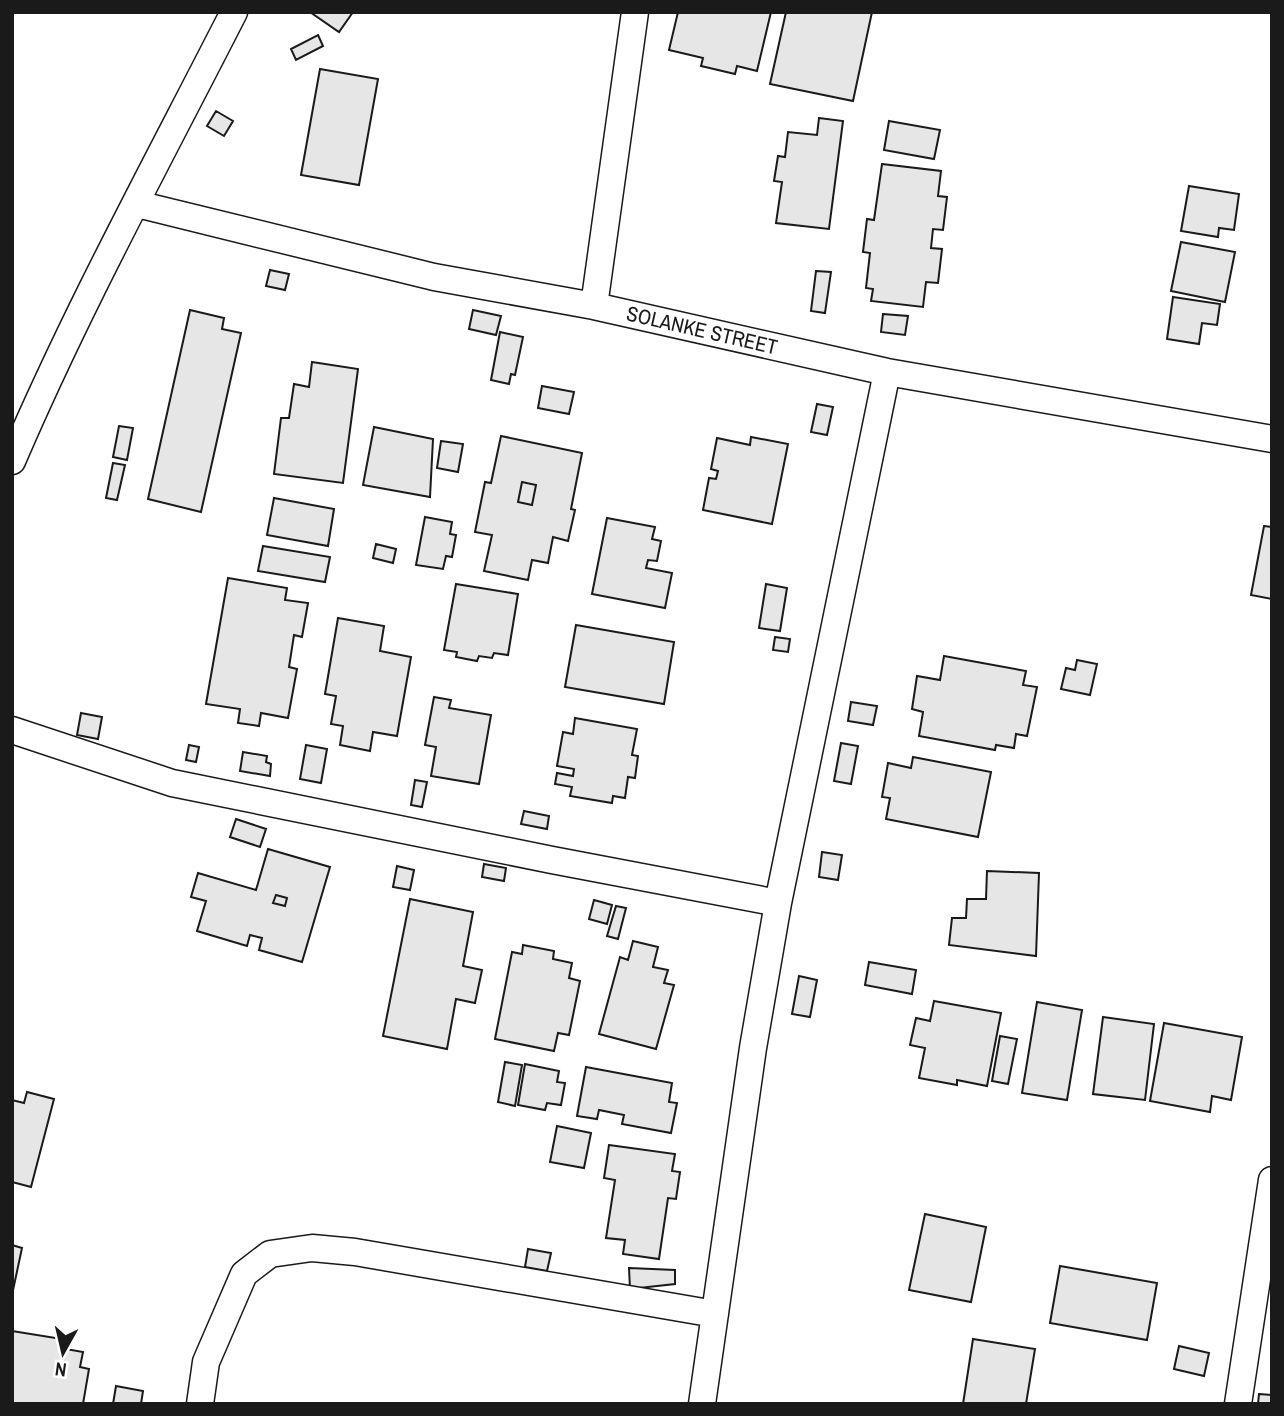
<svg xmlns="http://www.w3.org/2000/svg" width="1284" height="1416" viewBox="0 0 1284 1416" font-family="'Archivo Narrow',sans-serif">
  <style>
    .building { fill: #e6e6e6; stroke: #1a1a1a; stroke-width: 2; fill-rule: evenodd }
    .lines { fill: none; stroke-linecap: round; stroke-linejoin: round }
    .street-casing { stroke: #1a1a1a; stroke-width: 29 }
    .street { stroke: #fff; stroke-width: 26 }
    .labels { text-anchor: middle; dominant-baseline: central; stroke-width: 5; stroke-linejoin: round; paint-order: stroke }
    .street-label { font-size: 21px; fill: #1a1a1a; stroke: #fff }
  </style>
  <rect width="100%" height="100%" fill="#fff"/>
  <path class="building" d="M310 12H353L339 32Z
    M678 12H771L757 71 737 66 735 74 701 66 703 58 669 50Z
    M786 12H872L853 101 770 84Z
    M318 35 323 46 296 60 291 49Z
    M320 69 378 79 359 185 301 175Z
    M216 111 233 121 224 136 207 126Z
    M819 118 843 121 829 229 776 223 782 182 774 181 778 156 785 157 788 132 817 135Z
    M889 121 940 130 934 159 884 150Z
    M882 164 941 171 938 196 947 197 943 230 933 229 931 248 942 249 938 283 926 282 923 307 871 301 873 289 866 288 870 253 863 252 867 219 874 220Z
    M1189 186 1239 194 1234 230 1219 228 1218 237 1181 231Z
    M1181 242 1235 252 1225 302 1171 291Z
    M270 270 289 274 285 290 266 286Z
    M816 271 831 272 825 313 811 311Z
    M1173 297 1220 304 1217 325 1202 323 1199 344 1167 339Z
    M190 310 224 318 222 329 241 333 201 512 148 499Z
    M473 310 501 316 496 335 469 329Z
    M883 314 908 316 905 335 881 332Z
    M500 332 523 337 515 375 511 374 509 384 491 380Z
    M312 362 358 369 343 483 274 474 281 418H289L294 384 309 387Z
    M542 386 574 392 569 414 538 408Z
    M817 404 833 407 827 435 811 432Z
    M119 426 133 428 127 460 113 457Z
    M374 427 433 439 430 497 363 485Z
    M501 436 582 453 571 509 575 510 568 541 553 537 548 563 532 560 528 580 484 571 492 535 475 532 485 482 491 483ZM522 482 536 485 532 505 518 502Z
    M751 437 788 444 772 524 703 510 709 478 716 479 718 471 711 469 717 438 750 445Z
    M441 441 463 444 458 472 437 468Z
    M113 463 125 465 117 500 106 498Z
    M522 482 536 485 532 505 518 502Z
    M274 498 334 509 328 546 267 535Z
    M425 517 452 522 450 534 456 535 452 557 446 556 443 569 416 565Z
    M607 518 655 527 652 539 661 541 657 561 648 560 646 568 672 573 665 608 592 594Z
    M1264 526 1272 527V599L1251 595Z
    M376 544 396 549 393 563 373 558Z
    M263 546 330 557 325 582 258 571Z
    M228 578 287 588 285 600 308 603 302 637 294 635 289 667 297 669 288 718 261 713 259 726 238 723 240 709 206 704Z
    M456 584 518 594 508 655 494 653 492 658 479 656 477 661 456 657 457 652 444 650Z
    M766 584 787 588 780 631 759 628Z
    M338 618 384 626 380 651 411 657 397 736 373 732 370 751 340 745 343 726 331 724 336 696 325 694Z
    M576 625 674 642 664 704 565 687Z
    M775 637 790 639 788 652 773 650Z
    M944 656 1026 671 1023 685 1037 687 1027 736 1016 734 1014 748 996 745 995 750 919 736 923 712 912 709 917 676 940 680Z
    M1077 660 1097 664 1090 695 1061 689 1066 668 1075 670Z
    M434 697 451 700 449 708 491 715 479 784 431 776 436 747 425 745Z
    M851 702 877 706 873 725 848 721Z
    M81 713 102 717 98 739 77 735Z
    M575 718 637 729 632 755 638 756 635 778 628 777 625 798 613 796 612 803 570 796 572 787 555 784 557 773 573 776 574 769 557 766 563 732 573 734Z
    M841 743 858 746 851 784 834 781Z
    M189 745 199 747 196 762 186 760Z
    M306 745 327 749 321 783 300 779Z
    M243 752 267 756 266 762 271 764 270 776 240 771Z
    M913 757 991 772 978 837 886 819 890 798 882 797 888 763 911 768Z
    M415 780 427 782 422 807 411 805Z
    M524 811 549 816 547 829 521 824Z
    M236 819 266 829 260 847 230 837Z
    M268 849 330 867 302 962 259 950 262 938 250 935 247 946 197 931 206 901 191 897 198 873 256 890ZM276 895 287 898 285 906 273 903Z
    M822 852 842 855 838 880 819 877Z
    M484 864 506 868 504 881 482 877Z
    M397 866 414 870 410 890 393 887Z
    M987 871 1039 873 1036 956 949 945 952 918H966L967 899H986Z
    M276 895 287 898 285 906 273 903Z
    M410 899 473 912 463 966 482 970 475 1003 456 999 447 1049 383 1036Z
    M594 900 612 905 607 924 589 919Z
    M616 906 626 908 618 939 607 936Z
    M633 941 658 947 653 967 668 970 664 983 674 985 656 1049 599 1034 620 957 628 960Z
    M523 945 554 951 553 959 572 963 569 978 580 981 569 1035 558 1033 554 1051 495 1039 512 952 522 954Z
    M869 962 916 970 912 994 865 985Z
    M799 976 817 980 810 1017 792 1014Z
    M934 1001 1001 1013 987 1086 957 1080V1085L919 1078 925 1048 910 1045 916 1018 930 1021Z
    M1037 1002 1082 1010 1067 1100 1022 1093Z
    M1103 1017 1154 1024 1145 1100 1093 1094Z
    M1164 1023 1242 1037 1231 1100 1212 1096 1210 1112 1150 1101Z
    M1000 1036 1017 1039 1008 1084 992 1081Z
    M505 1062 522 1065 515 1106 498 1102Z
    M525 1064 559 1071 557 1082 565 1083 561 1105 547 1103 545 1110 518 1105Z
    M586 1067 672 1083 669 1102 677 1103 671 1133 622 1124 624 1115 599 1110 597 1119 577 1116Z
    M27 1092 54 1099 31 1187 12 1182V1100L24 1103Z
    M557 1126 591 1133 584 1168 550 1162Z
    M609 1145 675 1154 672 1171 680 1172 676 1199 668 1198 659 1259 623 1254 625 1240 606 1238 615 1180 604 1178Z
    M925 1214 986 1227 971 1302 909 1290Z
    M12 1245 22 1248 12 1295Z
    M528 1249 551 1253 547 1271 525 1267Z
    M1060 1266 1157 1283 1147 1340 1050 1323Z
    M629 1268 675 1270V1284L630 1289Z
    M12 1331 62 1339 60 1348 83 1352 80 1367 89 1369 83 1404H12Z
    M973 1339 1035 1349 1026 1404H963Z
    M1179 1346 1209 1353 1204 1376 1174 1369Z
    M116 1386 143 1391 141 1404H113Z
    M1259 1394 1272 1395V1404H1258Z"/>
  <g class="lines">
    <g class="street-casing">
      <path id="street" d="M137 204 434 277 594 306 887 372 1272 439
        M594 306 635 12
        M12 461C78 307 158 161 234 12
        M12 730 172 783 552 860 778 903
        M200 1404 206 1362 244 1274 270 1254 312 1248 355 1252 715 1314
        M702 1404 753 1048 778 903 887 372
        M1238 1404 1272 1180"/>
    </g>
    <use href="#street" class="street"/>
  </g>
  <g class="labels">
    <g class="street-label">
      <text transform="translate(702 330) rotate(13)">SOLANKE STREET</text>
    </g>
  </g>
  <rect width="1284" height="1416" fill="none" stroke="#1a1a1a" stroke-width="28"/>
  <g transform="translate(63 1353) rotate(188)" stroke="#ffffff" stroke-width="5" paint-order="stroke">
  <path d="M0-5L12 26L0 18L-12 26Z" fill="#1a1a1a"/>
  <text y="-10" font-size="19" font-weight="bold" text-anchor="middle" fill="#1a1a1a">N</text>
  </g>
</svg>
